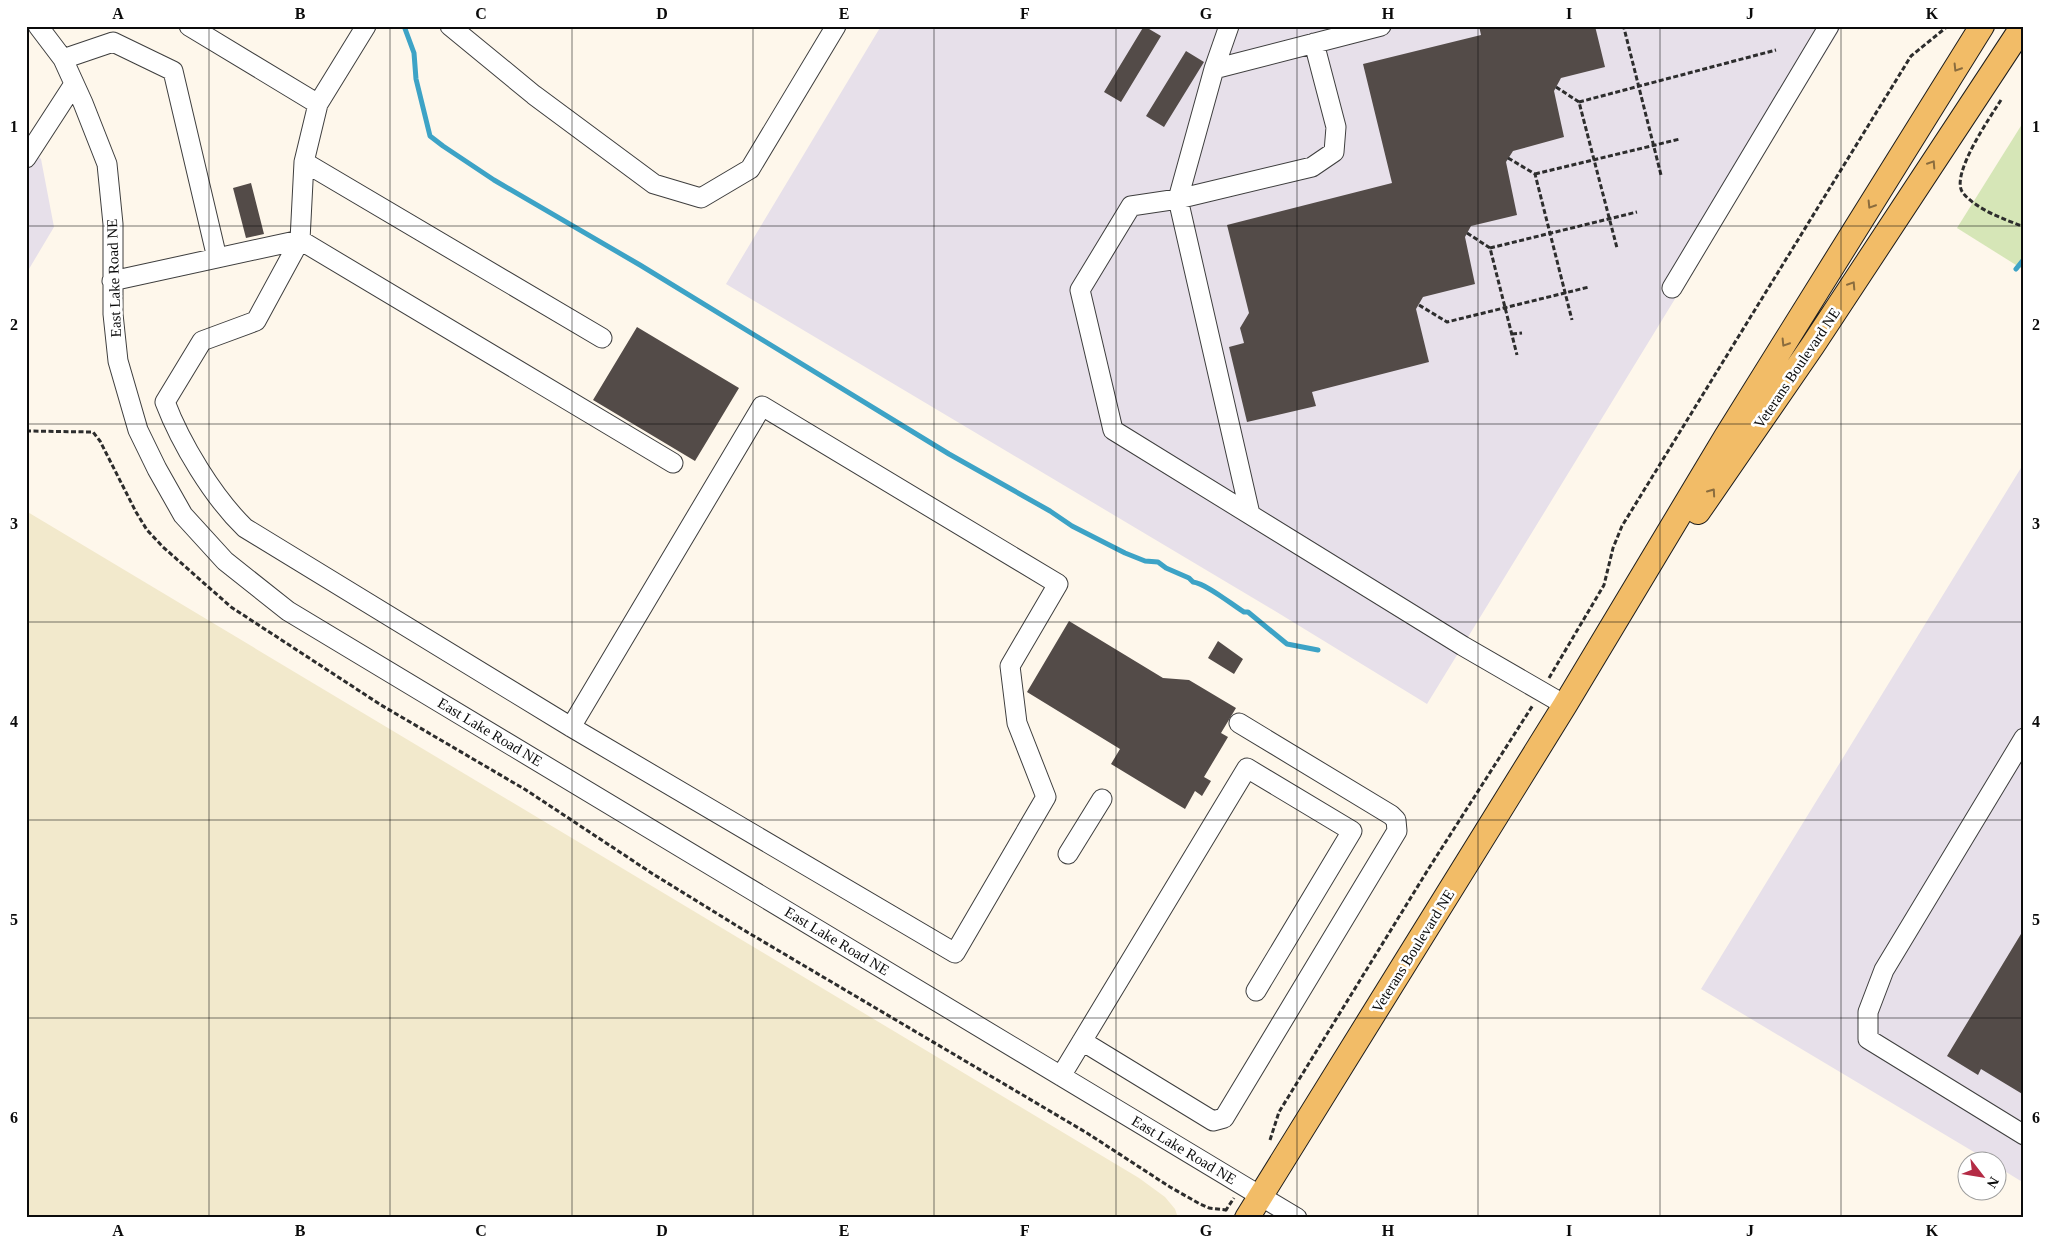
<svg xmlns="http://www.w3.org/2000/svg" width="2050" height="1244" viewBox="0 0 2050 1244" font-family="'Times New Roman',serif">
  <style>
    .industrial { fill: #e7e0ea }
    .farmland { fill: #f2e9cc }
    .green { fill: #d6e6b7 }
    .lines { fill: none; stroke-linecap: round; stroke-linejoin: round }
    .stream { stroke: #3da3c6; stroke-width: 5 }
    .building { fill: #534b48 }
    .minor-casing { stroke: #3e3e3e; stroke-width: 21 }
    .major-casing { stroke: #1c1c1c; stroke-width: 26 }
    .path { stroke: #2d2d2d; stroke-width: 3; stroke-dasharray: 5 2.5; stroke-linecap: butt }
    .minor { stroke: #fff; stroke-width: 19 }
    .major { stroke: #f2bc67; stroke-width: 24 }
    .oneway { stroke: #8a6c3e }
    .grid { fill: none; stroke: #0b0b0b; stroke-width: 1; stroke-opacity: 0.55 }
    .labels { text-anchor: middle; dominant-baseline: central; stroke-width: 5; stroke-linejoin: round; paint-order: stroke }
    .street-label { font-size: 15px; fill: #0b0b0b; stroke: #fff }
    .neatline { fill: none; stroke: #0b0b0b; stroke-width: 2 }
    .grid-label { font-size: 16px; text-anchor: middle; font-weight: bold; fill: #0b0b0b }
  </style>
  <rect width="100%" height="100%" fill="#fef7eb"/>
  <path class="industrial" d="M881 26H1842L1427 704 1275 611 726 284Z
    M26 145 41 159 54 227 26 274Z
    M2024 463V1183L1998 1167V1162L1989 1161 1701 989Z"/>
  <path class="farmland" d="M26 511 1139 1178 1165 1197 1175 1209 1178 1218H26Z"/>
  <path class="green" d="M2024 121V270L1957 228Z"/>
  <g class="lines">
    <path class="stream" d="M404 26 414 53 416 79 430 136 443 146 494 180 640 265 949 454 1050 511 1072 526 1125 553 1145 561 1158 562 1166 568 1189 578 1193 582C1207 584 1231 604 1244 612H1248L1287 644 1318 650
      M2016 269 2024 259"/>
  </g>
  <path class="building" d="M1144 26 1161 36 1121 102 1104 92Z
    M1479 26H1595L1605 67 1561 78 1554 91 1564 137 1513 151 1506 162 1517 215 1471 226 1465 237 1475 284 1423 297 1416 309 1429 362 1312 392 1316 406 1247 422 1229 347 1244 343 1240 328 1249 313 1227 225 1392 183 1363 64 1481 35Z
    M1186 51 1204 62 1164 127 1146 116Z
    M251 183 264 234 246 238 233 188Z
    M637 327 739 388 695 461 593 400Z
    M1069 621 1163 678 1189 680 1236 708 1221 733 1228 737 1204 777 1211 781 1202 796 1195 791 1185 809 1111 764 1120 749 1027 692Z
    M1218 641 1243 659 1234 674 1208 658Z
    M2024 929V1095L1981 1069 1978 1075 1947 1056Z"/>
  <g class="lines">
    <g class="minor-casing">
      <path id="minor" d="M38 26 63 59 83 103 107 164 113 224V314L118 361 138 430 157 469 183 515 225 561 288 611 1297 1218
        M189 26 318 104
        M366 26 318 104 304 162 300 240 673 463
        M450 26 534 95 654 184 701 198 750 169 836 26
        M1381 26 1214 69 1178 199 1131 206 1080 290 1113 430 1463 646 1565 705
        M63 59 113 42 173 71 217 258
        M1214 69 1229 26
        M26 158 74 84
        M304 162 602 338
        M112 281 300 240 256 321 202 341 165 402C181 444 213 497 245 528L571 727 955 953 1046 797 1017 723 1010 666 1058 584 762 406 571 727
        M1672 288 1829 26
        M1250 514 1178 199 1312 167 1334 152 1336 127 1314 43
        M2024 738 1884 970 1868 1012V1039L2024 1135
        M1068 854 1102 799
        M1082 1041 1213 1121 1224 1118 1397 831 1396 820 1391 815 1239 723
        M1061 1076 1247 768 1352 831 1256 991"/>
    </g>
    <g class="major-casing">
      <path id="major" d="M1698 512 1813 345 2023 26
        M1247 1218 1565 705 1726 437 1982 26"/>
    </g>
    <path class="path" d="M1621 26 1624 28 1661 175
      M1556 87 1579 102 1617 248
      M2001 100C1991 116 1949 176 1963 193 1977 210 2004 219 2024 227
      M1579 102 1776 50
      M1508 158 1535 174 1572 320
      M1535 174 1680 139
      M1467 233 1490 248 1517 355
      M1490 248 1637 212
      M1419 305 1447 322 1589 287
      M1512 334 1522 333
      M26 431 93 432 100 441 136 512 147 530 163 547 231 607 381 705 526 790 653 874 742 929 1087 1133 1170 1187 1200 1204 1209 1208 1226 1210
      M1549 678 1604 585 1613 548 1622 526 1911 56 1948 26
      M1270 1140 1279 1112 1429 868 1533 705
      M1227 1211 1226 1210 1234 1198"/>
    <use href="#minor" class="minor"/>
    <use href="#major" class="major"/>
  </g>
  <defs><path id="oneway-chevron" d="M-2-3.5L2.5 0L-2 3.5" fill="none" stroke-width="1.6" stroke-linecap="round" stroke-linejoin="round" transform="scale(1.25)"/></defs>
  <g class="oneway">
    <use href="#oneway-chevron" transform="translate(1957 68) rotate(122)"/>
    <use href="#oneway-chevron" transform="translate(1932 164) rotate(-57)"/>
    <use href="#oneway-chevron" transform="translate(1871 205) rotate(122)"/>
    <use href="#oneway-chevron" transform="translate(1852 285) rotate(-57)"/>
    <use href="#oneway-chevron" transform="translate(1785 343) rotate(122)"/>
    <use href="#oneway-chevron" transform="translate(1712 492) rotate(-55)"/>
  </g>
  <path class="grid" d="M209 26V1218M390 26V1218M572 26V1218M753 26V1218M934 26V1218M1116 26V1218M1297 26V1218M1478 26V1218M1660 26V1218M1841 26V1218M26 226H2024M26 424H2024M26 622H2024M26 820H2024M26 1018H2024"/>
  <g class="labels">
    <g class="street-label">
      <text transform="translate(114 278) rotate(-92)">East Lake Road NE</text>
      <text transform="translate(1797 368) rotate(-56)">Veterans Boulevard NE</text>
      <text transform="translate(490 732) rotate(31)">East Lake Road NE</text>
      <text transform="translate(837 941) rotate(31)">East Lake Road NE</text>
      <text transform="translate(1413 951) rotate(-58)">Veterans Boulevard NE</text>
      <text transform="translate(1184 1150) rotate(31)">East Lake Road NE</text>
    </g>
  </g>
  <rect width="2050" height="1244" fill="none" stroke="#ffffff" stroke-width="55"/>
  <g transform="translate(1982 1176) rotate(121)"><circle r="24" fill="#ffffff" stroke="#9d9d9d"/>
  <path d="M0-4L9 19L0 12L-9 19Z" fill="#b42b45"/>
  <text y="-8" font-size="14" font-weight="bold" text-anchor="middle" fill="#0b0b0b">N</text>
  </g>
  <rect x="28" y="28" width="1994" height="1188" class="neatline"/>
  <g class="grid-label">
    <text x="118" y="19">A</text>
    <text x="300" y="19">B</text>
    <text x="481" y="19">C</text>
    <text x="662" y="19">D</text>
    <text x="844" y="19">E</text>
    <text x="1025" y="19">F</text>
    <text x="1206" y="19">G</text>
    <text x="1388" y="19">H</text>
    <text x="1569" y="19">I</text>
    <text x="1750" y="19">J</text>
    <text x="1932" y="19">K</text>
    <text x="14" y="132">1</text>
    <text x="2036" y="132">1</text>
    <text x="14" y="330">2</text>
    <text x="2036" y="330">2</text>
    <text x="14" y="529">3</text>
    <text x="2036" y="529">3</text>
    <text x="14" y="727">4</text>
    <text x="2036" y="727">4</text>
    <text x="14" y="925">5</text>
    <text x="2036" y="925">5</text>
    <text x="14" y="1123">6</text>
    <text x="2036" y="1123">6</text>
    <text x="118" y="1236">A</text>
    <text x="300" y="1236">B</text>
    <text x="481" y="1236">C</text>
    <text x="662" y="1236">D</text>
    <text x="844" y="1236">E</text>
    <text x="1025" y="1236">F</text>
    <text x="1206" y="1236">G</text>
    <text x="1388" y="1236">H</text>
    <text x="1569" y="1236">I</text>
    <text x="1750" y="1236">J</text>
    <text x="1932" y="1236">K</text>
  </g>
</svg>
